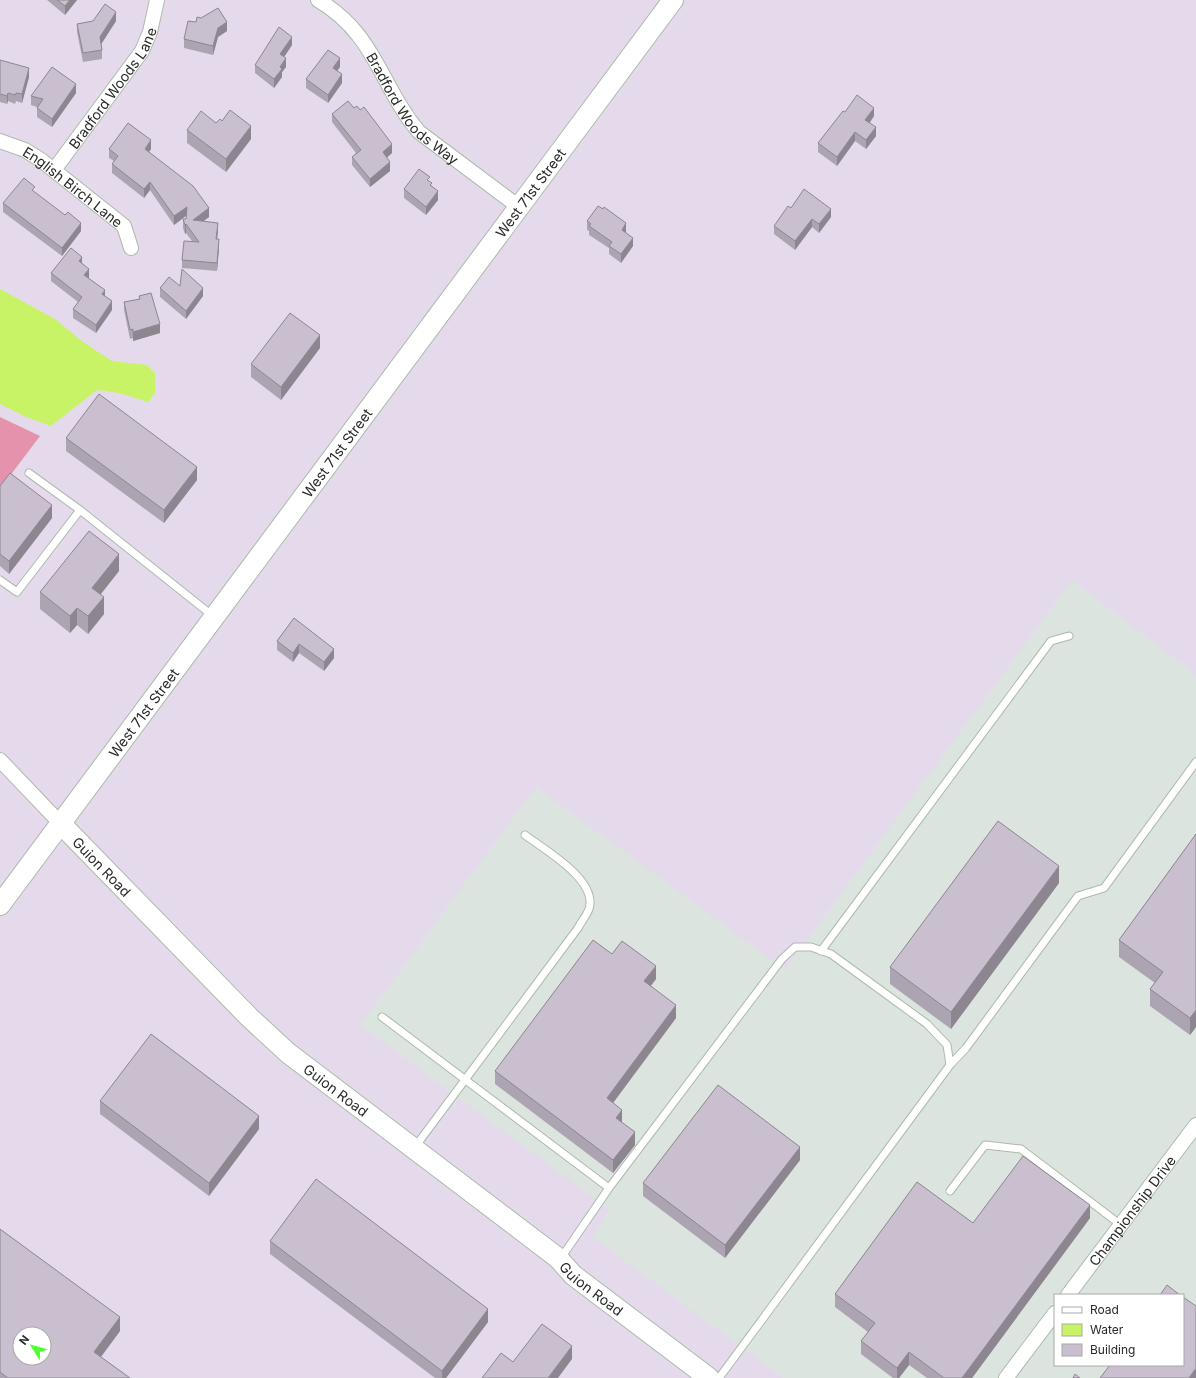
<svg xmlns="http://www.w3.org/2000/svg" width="1196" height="1378" viewBox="0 0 1196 1378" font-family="Inter,sans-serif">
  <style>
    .industrial { fill: #dbe4de; fill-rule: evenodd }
    .green { fill: #e593ac }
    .water { fill: #c8f367 }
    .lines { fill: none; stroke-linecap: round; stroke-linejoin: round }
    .lane-casing { stroke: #adbaaa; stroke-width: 9 }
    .street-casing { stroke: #adbaaa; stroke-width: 16 }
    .secondary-casing { stroke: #adbaaa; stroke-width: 22 }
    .lane { stroke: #fff; stroke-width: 7 }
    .street { stroke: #fff; stroke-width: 14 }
    .secondary { stroke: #fff; stroke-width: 20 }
    .wall { fill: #ada4b1 }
    .shaded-wall { fill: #8d8690 }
    .building { fill: #c9bfce; stroke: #8d8690; fill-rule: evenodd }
    .labels { text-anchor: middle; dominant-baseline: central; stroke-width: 3; stroke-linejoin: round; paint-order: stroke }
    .street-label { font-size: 14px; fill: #292929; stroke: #fff }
  </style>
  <rect width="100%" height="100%" fill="#e5daec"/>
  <path class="industrial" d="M1072 580 1196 675V1378H783L593 1237 609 1209 360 1025 536 787 785 970ZM1055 1295H1183V1365H1055Z"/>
  <path class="green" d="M0 417 40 436 0 489Z"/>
  <path class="water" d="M0 289 55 319 83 342 112 361 147 365 155 373V393L148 402 119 393 97 390 51 426 26 417 0 404Z"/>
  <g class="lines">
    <g class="lane-casing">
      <path id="lane" d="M29 473 80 510 213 616
        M0 580 17 592 80 510
        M821 951 1051 641 1069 636
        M382 1017 609 1188 561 1258
        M950 1065 966 1048 1078 896 1104 888 1196 762
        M415 1147 578 928C581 922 587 915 589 909 598 880 545 850 525 835
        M609 1188 782 959 795 947H811L831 954 927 1024 947 1045 950 1065 719 1378
        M950 1191 985 1145 1021 1149 1121 1225"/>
    </g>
    <g class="street-casing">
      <g id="street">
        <path id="s1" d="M318 0C376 34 380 86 419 132L519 207"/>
        <path id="s2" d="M0 141 25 150 41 160 124 226 131 248"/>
        <path id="s3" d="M54 170 142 51 150 32 157 0"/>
        <path d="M0 760 61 824"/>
        <path id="s4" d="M1068 1295 1196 1125"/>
        <path d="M1006 1378 1055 1313"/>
      </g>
    </g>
    <g class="secondary-casing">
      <g id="secondary">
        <path id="s5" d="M61 824 249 1017 288 1053 558 1258 573 1275 709 1378"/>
        <path id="s6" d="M0 905 673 0"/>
      </g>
    </g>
    <use href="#lane" class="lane"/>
    <use href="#street" class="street"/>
    <use href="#secondary" class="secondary"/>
  </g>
  <path class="wall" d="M47 0H77L65 15Z
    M201 18 227 31 218 37 213 55 184 48V39L196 22Z
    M116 21 101 44 102 50V59L83 62 77 32V24Z
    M292 45 284 57 286 67 282 72V77L274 88 255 73V65Z
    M0 62 29 77 22 103 16 101 15 104 8 101 7 104 0 102Z
    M340 67 337 71 342 83 328 103 306 88V79Z
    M76 93 52 127 37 117V107L31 105V96Z
    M354 108 360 110 392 153 387 157 390 171 370 187 352 165V157L356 153 332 122V114Z
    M845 112 874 116 870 123 876 136 866 149 855 141 837 166 818 152V143Z
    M216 123 251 139 226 172 187 143V130Z
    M109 149H151L149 152 209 217 203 221 218 231 217 239 219 248 217 271 182 268V260L192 241 186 233 185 234 183 228V219H186V216L174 225 150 190 144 198 112 173V164L114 161 109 158Z
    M430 182 438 200 426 215 404 198V189Z
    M35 192 81 231 62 256 3 212V203Z
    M791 208 831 217 819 233 812 227 795 250 774 234V226Z
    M587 221 626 232 633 246 621 263 609 254V248L589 235V231L587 230Z
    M82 263 89 278 88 279 105 296 112 310 96 333 73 318V309L78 302 51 281V273Z
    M180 286 203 296 186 319 160 297V288Z
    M139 296 160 333 133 341V338L130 339 124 310V302L139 299Z
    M320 348 281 400 251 377V364Z
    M66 438 197 480 164 523 66 451Z
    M0 486 52 518 9 574 0 566Z
    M119 571 101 594 104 614 88 634 77 625 70 633 40 609V592Z
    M294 618 334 658 324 671 299 653 293 662 277 650V641Z
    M1196 834V1027L1190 1035 1150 1006V989L1155 983 1119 957V940Z
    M1059 883 951 1029 890 984V967Z
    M612 954 656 979 651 986 676 1018 613 1103 622 1122 635 1145 613 1173 495 1084V1071Z
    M100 1101 259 1129 209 1196 100 1114Z
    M800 1160 725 1258 643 1196V1183Z
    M1090 1218 972 1378H927L909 1365 899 1378H893L861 1354V1341L868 1332 835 1307V1294L973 1223Z
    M0 1229 120 1331 101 1357 130 1378H0Z
    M270 1241 488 1322 446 1378H435L270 1254Z"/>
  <path class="shaded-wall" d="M70 0H77L65 15V6Z
    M116 12V21L100 46V37Z
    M227 22V31L218 37 213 55V46L218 28Z
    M292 37V45L280 63V54Z
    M286 58V67L282 72V77L274 88V79L280 67Z
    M340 58V67L333 77V68Z
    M29 68V77L22 103V94Z
    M342 74V83L328 103V95Z
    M76 84V93L52 127V119Z
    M8 93V101L7 104V96Z
    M874 108V116L865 128V120Z
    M251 126V139L226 172V159Z
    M876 127V136L866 149V140Z
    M855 132V141L837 166V157Z
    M151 140V149L145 157V149Z
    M392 144V153L383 161V152Z
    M390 162V171L370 187V179Z
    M150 182V190L144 198V189Z
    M438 191V200L426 215V207Z
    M187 207V215L174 225V216Z
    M209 208V217L193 229V220Z
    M831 209V217L819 233V224Z
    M812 219V227L795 250V241Z
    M81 223V231L62 256V248Z
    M218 223V231L216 247V239Z
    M626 223V232L622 238V230Z
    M186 224V233L185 234V225Z
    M633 238V246L621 263V254Z
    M219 239V248L217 271V263Z
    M82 257V265L79 261Z
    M89 269V278L84 284V275Z
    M203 288V296L186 319V311Z
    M105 290V299L102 294Z
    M112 301V310L96 333V325Z
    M160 324V333L133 341V332Z
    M320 335V348L281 400V387Z
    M197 467V480L164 523V510Z
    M52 505V518L9 574V561Z
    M119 554V571L92 605V588Z
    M104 597V614L88 634V616Z
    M77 608V625L70 633V616Z
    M299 644V653L293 662V653Z
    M334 649V658L324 671V662Z
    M1059 866V883L951 1029V1012Z
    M656 966V979L644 994V981Z
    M676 1005V1018L607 1111V1098Z
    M1196 1010V1027L1190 1035V1018Z
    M622 1110V1123L616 1118Z
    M259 1116V1129L209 1196V1183Z
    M635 1132V1145L613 1173V1160Z
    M800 1147V1160L725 1258V1245Z
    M1090 1205V1218L972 1378H962Z
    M488 1309V1322L446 1378H442V1371Z
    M120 1317V1331L94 1366V1352Z
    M572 1346V1359L558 1378H548Z
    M909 1352V1365L899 1378H897V1368Z
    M1196 1368V1378H1189Z"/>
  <path class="building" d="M57 0H70L65 6Z
    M105 4 116 12 100 37 102 50 83 53 77 24 93 21Z
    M218 8 227 22 218 28 213 46 184 39 188 21 196 22 197 17 201 18Z
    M279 27 292 37 280 54 286 58 280 67 282 69 274 79 255 65Z
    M328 50 340 58 333 68 342 74 328 95 306 79Z
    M0 60 29 68 22 94 16 93 15 95 8 93 7 96 0 94Z
    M52 67 76 84 52 119 37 108 43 99 31 96Z
    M857 95 874 108 865 120 876 127 866 140 855 132 837 157 818 143 843 111 845 112Z
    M348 101 354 108 357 106 360 110 364 107 392 144 383 152 390 162 370 179 352 157 361 150 332 114Z
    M230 110 251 126 226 159 187 130 201 111 216 123 220 119 222 121Z
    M128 123 151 140 145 149 193 186 209 208 193 220 218 223 216 239H219L217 263 182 260 184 241 199 242 186 224 185 225 183 219H186L187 207 174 216 150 182 144 189 112 164 118 156 109 149Z
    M419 169 430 177 427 180 432 183 430 185 438 191 426 207 404 189Z
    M24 178 35 187 32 190 65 215 68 212 81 223 62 248 3 203Z
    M804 189 831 209 819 224 812 219 795 241 774 226 788 206 791 208Z
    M598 206 603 209 604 207 626 223 622 230 633 238 621 254 609 246 612 242 589 226 591 224 587 221Z
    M71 248 82 257 79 261 89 269 84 275 105 290 102 294 112 301 96 325 73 309 82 297 51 273Z
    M182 269 203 288 186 311 160 288 169 277 180 286Z
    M151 293 160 324 133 332V329L130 330 124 302 140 299 139 296Z
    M290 313 320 335 281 387 251 364Z
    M99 394 197 467 164 510 66 438Z
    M10 473 52 505 9 561 0 554V486Z
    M89 531 119 554 92 588 104 597 88 616 77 608 70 616 40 592Z
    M294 618 334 649 324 662 299 644 293 653 277 641Z
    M998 821 1059 866 951 1012 890 967Z
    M1196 834V1010L1190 1018 1150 989 1163 972 1119 940Z
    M593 940 612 954 622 941 656 966 644 981 676 1005 607 1098 622 1110 616 1118 635 1132 613 1160 495 1071Z
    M151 1034 259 1116 209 1183 100 1101Z
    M718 1085 800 1147 725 1245 643 1183Z
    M1023 1156 1090 1205 962 1378H944L909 1352 897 1368 861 1341 875 1323 835 1294 917 1182 973 1223Z
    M316 1179 488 1309 442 1371 270 1241Z
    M0 1229 120 1317 94 1352 130 1378H8L0 1372ZM20 1334H44V1358H20Z
    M1167 1285 1180 1295H1160Z
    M1183 1297 1196 1306V1368L1189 1378H1100L1110 1365H1183Z
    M542 1324 572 1346 548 1378H482L501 1353 513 1362Z
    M1075 1374 1080 1378H1073Z"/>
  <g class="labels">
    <g class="street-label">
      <text stroke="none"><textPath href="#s3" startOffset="101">Bradford Woods Lane</textPath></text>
      <text stroke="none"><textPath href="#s1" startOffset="146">Bradford Woods Way</textPath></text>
      <text stroke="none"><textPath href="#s2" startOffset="87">English Birch Lane</textPath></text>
      <text stroke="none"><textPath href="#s6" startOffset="888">West 71st Street</textPath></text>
      <text stroke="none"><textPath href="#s6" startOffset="564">West 71st Street</textPath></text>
      <text stroke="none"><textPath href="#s6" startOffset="240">West 71st Street</textPath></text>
      <text stroke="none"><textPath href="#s5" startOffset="59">Guion Road</textPath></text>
      <text stroke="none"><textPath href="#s5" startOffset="383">Guion Road</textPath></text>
      <text stroke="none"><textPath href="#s4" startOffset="106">Championship Drive</textPath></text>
      <text stroke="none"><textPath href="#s5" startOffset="707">Guion Road</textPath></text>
    </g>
  </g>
  <rect x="1054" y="1294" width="130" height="72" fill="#ffffff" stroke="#a9a9a9"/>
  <rect x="1062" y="1307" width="20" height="6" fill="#ffffff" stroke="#a9a9a9"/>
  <text x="1090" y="1314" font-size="12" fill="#292929">Road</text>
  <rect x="1062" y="1324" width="20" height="12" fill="#c8f367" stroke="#a9a9a9"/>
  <text x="1090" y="1334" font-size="12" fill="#292929">Water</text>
  <rect x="1062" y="1344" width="20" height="12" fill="#c9bfce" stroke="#a9a9a9"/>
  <text x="1090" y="1354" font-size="12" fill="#292929">Building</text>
  <g transform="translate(32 1346) rotate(307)"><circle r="19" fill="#ffffff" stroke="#a9a9a9"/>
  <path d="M0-3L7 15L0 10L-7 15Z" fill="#50ff34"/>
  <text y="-6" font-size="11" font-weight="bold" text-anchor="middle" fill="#292929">N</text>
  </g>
</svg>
